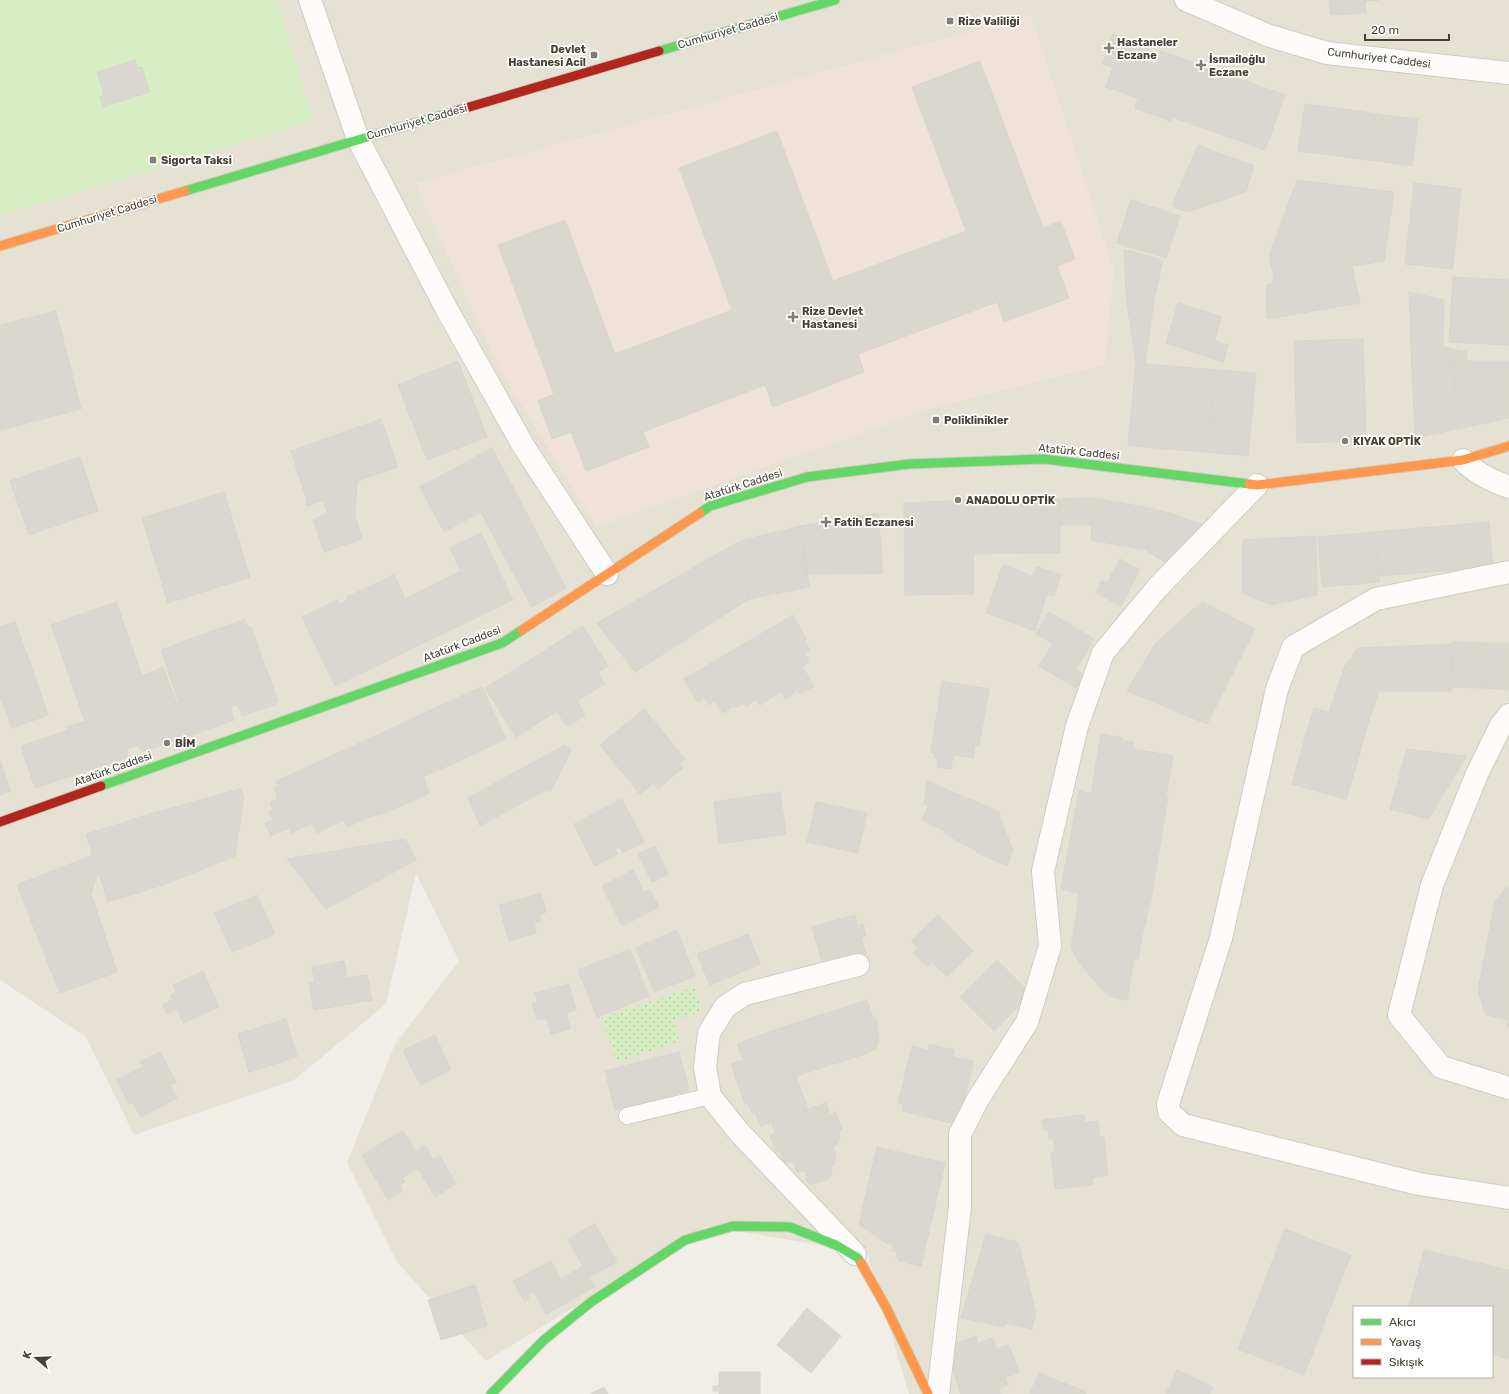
<svg xmlns="http://www.w3.org/2000/svg" width="1509" height="1394" viewBox="0 0 1509 1394" font-family="Rubik,sans-serif">
  <style>
    .residential { fill: #e5e1d3; fill-rule: evenodd }
    .medical { fill: #f0e2da }
    .park { fill: #d7edc3 }
    .garden { fill: url(#garden-dots) }
    .building { fill: #d9d7cf; stroke: #d8d6cc }
    .lines { fill: none; stroke-linecap: round; stroke-linejoin: round }
    .lane-casing { stroke: #ceccc4; stroke-width: 18 }
    .street-casing { stroke: #ceccc4; stroke-width: 24 }
    .fast-casing { stroke: #d0cdbd; stroke-width: 11 }
    .slow-casing { stroke: #d0cdbd; stroke-width: 11 }
    .jam-casing { stroke: #d0cdbd; stroke-width: 11 }
    .lane { stroke: #fdfcfb; stroke-width: 16 }
    .street { stroke: #fdfcfb; stroke-width: 22 }
    .fast { stroke: #63d668; stroke-width: 9 }
    .slow { stroke: #ff974d; stroke-width: 9 }
    .jam { stroke: #b3261e; stroke-width: 9 }
    .poi-dot { fill: #827e71; stroke: #fff; stroke-width: 1.5 }
    .labels { text-anchor: middle; dominant-baseline: central; stroke-width: 3.5; stroke-linejoin: round; paint-order: stroke }
    .poi-label { font-size: 11px; font-weight: bold; fill: #464132; stroke: #fff; text-anchor: start }
    .street-label { font-size: 11px; fill: #464132; stroke: #fff }
  </style>
  <defs>
    <pattern id="garden-dots" width="8" height="8" patternUnits="userSpaceOnUse"><rect width="8" height="8" fill="#d7edc3"/><path d="M2 2h.1M6 6h.1" fill="none" stroke="#bacca8" stroke-width="1.8" stroke-linecap="round"/></pattern>
  </defs>
  <rect width="100%" height="100%" fill="#f0eee7"/>
  <path class="residential" d="M0 0H1509V1394H909L867 1253 707 1226 486 1361 397 1262 347 1163 395 1044 459 961 416 873 386 1004 294 1080 134 1135 86 1037 0 980ZM1354 1307H1492V1377H1354Z"/>
  <path class="medical" d="M1031 15 1114 270 1105 365 930 409 596 527 498 366 415 183Z"/>
  <path class="park" d="M0 0H277L313 121 0 216Z"/>
  <path class="garden" d="M694 987 702 1011 673 1021 679 1041 617 1062 602 1018Z"/>
  <path class="building" d="M1329 0H1379L1365 1 1366 13 1330 15Z
    M1113 34 1149 47 1144 60 1156 64 1140 110 1135 108 1138 98 1106 87 1113 67 1103 64Z
    M1161 51 1192 62 1171 121 1140 110Z
    M135 60 137 68 142 67 150 92 103 107 100 97 104 95 97 72Z
    M980 61 1043 228 1061 221 1075 259 1057 266 1069 298 1004 322 997 302 858 354 864 372 773 407 765 385 643 432 649 447 586 471 571 432 552 439 538 401 554 394 498 245 565 220 615 354 732 310 679 168 777 131 833 281 966 231 912 87Z
    M1192 62 1285 95 1265 150 1172 117Z
    M1305 104 1345 109 1339 156 1298 151Z
    M1345 109 1384 115 1377 161 1339 156Z
    M1384 115 1418 119 1412 166 1377 161Z
    M1198 145 1254 166 1246 192 1187 212 1172 206Z
    M1297 180 1394 192 1384 261 1274 278 1269 256Z
    M1414 183 1461 189 1453 269 1405 264Z
    M1131 200 1180 216 1166 258 1117 243Z
    M1124 249 1163 260 1154 300 1126 296Z
    M1352 267 1360 303 1267 319 1266 285 1274 283 1273 279Z
    M1453 277 1509 280V345L1449 342Z
    M1409 292 1444 300 1443 347 1467 352 1466 361H1454L1412 370Z
    M1126 296 1154 300 1145 364 1136 363Z
    M1178 303 1222 317 1214 340 1228 345 1223 362 1166 343Z
    M56 311 81 409 0 430V325Z
    M1363 339 1366 441 1297 443 1294 341Z
    M458 361 487 437 427 460 398 385Z
    M1454 361H1509V418L1457 429Z
    M1454 361 1457 429 1415 438 1412 370Z
    M1136 363 1215 370 1211 419 1167 416 1165 449 1128 445Z
    M1215 370 1256 373 1248 456 1208 452Z
    M1167 416 1211 419 1208 452 1165 449Z
    M381 419 398 467 357 481 355 516 362 539 324 552 313 519 328 514 325 506 323 500 307 506 305 500H307L291 451Z
    M492 448 516 493 444 532 420 487Z
    M80 457 98 511 29 535 10 481Z
    M224 492 250 577 168 603 142 518Z
    M516 493 544 547 509 565 481 512Z
    M1094 498 1092 525H1060V499Z
    M1094 498 1149 508 1170 513 1146 550 1091 540Z
    M1021 499 1022 553 973 554V500Z
    M1021 499H1060V553H1022Z
    M968 500H973L974 594 905 595 904 503Z
    M878 513 883 573 806 574 801 526Z
    M1170 513 1209 527 1172 567 1146 550Z
    M1489 522 1493 567 1379 576 1375 532Z
    M801 526 809 587 749 599 740 541Z
    M1375 532 1380 582 1322 587 1318 537Z
    M481 533 513 600 482 615 450 548Z
    M1316 536 1317 595 1271 605 1242 593 1243 540Z
    M740 541 749 599 635 672 597 623Z
    M544 547 566 588 532 607 509 565Z
    M1120 559 1140 570 1121 606 1096 593 1102 581 1107 583Z
    M1003 565 1033 576 1037 567 1061 575 1054 596 1047 594 1035 631 986 613Z
    M461 571 482 615 425 642 405 599Z
    M394 575 425 642 335 686 302 617 337 600 339 604 348 600 347 597Z
    M116 602 142 676 163 667 189 736 144 751 140 749 138 745 133 747 127 749 128 757 101 766 51 625Z
    M1202 602 1255 629 1207 724 1127 691 1155 644 1194 608 1198 610Z
    M1049 612 1094 639 1076 670 1084 674 1076 688 1039 666 1053 643 1036 634Z
    M793 615 806 639 804 640 809 650 804 653 809 662 802 666 814 686 800 694 798 690 785 699 781 692 760 705 756 700 746 706 745 703 735 708 734 706 723 713 715 701 709 705 705 698 698 702 684 679Z
    M245 619 248 627H251L278 701 275 702 276 704 242 716 238 705 233 706 230 708 234 720 189 736 177 704 179 703 161 650Z
    M15 622 33 671 0 683V627Z
    M583 626 608 666 598 672 605 684 577 701 585 715 567 727 527 662Z
    M1453 642 1486 643 1484 688 1452 687Z
    M1486 643H1509V690L1484 688Z
    M1452 644 1451 691H1380L1378 694 1345 666 1358 648Z
    M527 662 557 711 516 737 485 688Z
    M1345 666 1378 694 1368 723 1329 712Z
    M33 671 48 715 12 728 0 696V683Z
    M942 681 989 689 979 746H975L973 758 953 755 951 769 937 767 938 759 934 758 935 753 931 752Z
    M482 687 506 739 461 760 437 707Z
    M437 707 461 760 423 777 399 725Z
    M1314 708 1368 723 1360 753 1305 738Z
    M644 709 685 759 680 763 683 768 658 789 654 783 640 794 600 745Z
    M86 721 101 766 35 788 21 746 68 730 67 727Z
    M399 725 430 793 378 816 347 749Z
    M1101 734 1122 738 1121 740 1134 742 1133 749 1173 756 1166 797H1168L1150 905 1149 904 1145 926H1144L1138 959 1134 958 1127 1000 1109 996 1102 990 1080 963 1071 948 1078 905 1077 904 1079 893 1061 889 1079 791 1091 794Z
    M1305 738 1360 753 1346 799 1292 784Z
    M565 745 571 750 551 791H544L480 826 468 798Z
    M347 749 377 814 347 827 344 820 317 833 312 823 291 833 289 828 271 836 265 823 273 820 269 812 273 810 270 802 278 799 274 788 278 786 276 781Z
    M1407 749 1466 756 1429 819 1390 809Z
    M0 761 11 791 0 795Z
    M927 781 1000 812 999 816 1013 850 1007 866 976 852 977 850 955 840V839L944 833 945 831 922 820 928 806 924 804Z
    M240 789 244 796 235 856 168 883 146 815Z
    M780 792 786 834 719 844 714 802Z
    M622 799 644 842 623 853 620 846 617 848 615 849 618 854 595 866 574 824Z
    M816 802 867 813 858 853 807 842Z
    M146 815 168 883 138 893 116 825Z
    M116 825 138 893 108 902 86 834Z
    M405 839 416 860 326 909 287 859Z
    M655 846 668 874 652 882 638 854Z
    M93 855 98 872 91 894 117 972 60 993 17 885Z
    M633 870 644 892 649 889 659 907 622 926 602 886Z
    M1509 885V1026H1507L1509 1020 1486 1015 1478 991 1495 901Z
    M541 893 546 912 539 915 541 921 534 923 536 933 509 941 499 905Z
    M257 895 275 934 232 952 215 913Z
    M855 915 857 926 863 924 866 936 861 937 866 954 823 966 812 927Z
    M938 915 973 951 947 977 932 962 927 967 913 953 918 948 911 941Z
    M677 930 695 976 654 992 636 948Z
    M748 934 760 964 710 985 697 954Z
    M630 949 649 996 597 1017 578 970Z
    M997 960 1031 994 994 1031 960 997Z
    M344 961 347 978 367 975 372 1000 314 1010 309 983 315 982 312 967Z
    M203 971 219 1007 183 1023 177 1009 167 1014 163 1004 173 1000 171 995 176 993 173 985Z
    M569 984 576 1010 566 1013 570 1029 551 1034 547 1018 537 1020 532 1003 538 1002 535 993Z
    M867 1000 873 1018 875 1017 878 1025 876 1026 879 1036 876 1049 868 1052V1053L796 1076 789 1055 786 1056 784 1049 787 1047 780 1028Z
    M286 1019 297 1057 249 1072 238 1034Z
    M780 1028 787 1047 784 1049 786 1056 789 1055 808 1110 760 1126 755 1112 752 1113 748 1103 745 1104 731 1064 743 1060 737 1044Z
    M435 1035 451 1070 420 1085 403 1050Z
    M929 1044 954 1050 953 1057 974 1061 963 1104H961L956 1124 902 1111 903 1104 898 1103 912 1046 928 1051Z
    M160 1052 176 1082 170 1085 177 1098 141 1117 133 1102 129 1104 117 1080 143 1067 140 1062Z
    M679 1052 689 1090 615 1110 605 1071Z
    M826 1103 830 1115 836 1112 842 1130 839 1131 840 1136 838 1144 833 1146 836 1155 834 1165 831 1166 832 1170 830 1178 811 1185 808 1182 805 1171 797 1172 793 1161 784 1163 780 1151 776 1152 770 1135 775 1133 771 1122Z
    M1081 1115H1084L1085 1123 1098 1121 1100 1137H1104L1108 1175 1092 1177 1093 1185 1055 1189 1051 1152H1055L1053 1138 1049 1139 1048 1130H1044L1042 1120Z
    M403 1131 416 1151 425 1145 433 1159 440 1156 456 1184 435 1197 418 1168 410 1173 390 1138Z
    M390 1138 410 1173 402 1178 405 1182 400 1185 403 1190 388 1200 362 1155Z
    M877 1147 945 1163 921 1266 900 1261 896 1256 897 1252 892 1251 893 1245 886 1243 859 1224Z
    M595 1224 617 1262 589 1277 568 1239Z
    M1285 1229 1351 1255 1304 1375 1238 1349Z
    M986 1234 1018 1242 1036 1314 1032 1329 1005 1323 1004 1327 961 1318Z
    M1424 1250 1509 1270V1359L1492 1354V1307H1409Z
    M551 1261 561 1279 583 1266 595 1287 546 1314 534 1291 527 1295 529 1299 525 1302 513 1281Z
    M475 1285 487 1326 441 1340 428 1300Z
    M807 1308 841 1336 811 1373 777 1345Z
    M976 1336 978 1343 993 1338 997 1349 1009 1345 1019 1373 1005 1377 1008 1385 998 1389 1000 1394H961L945 1347Z
    M1177 1370 1213 1387 1210 1394H1166Z
    M719 1372H760V1394H719V1391H713V1386H719Z
    M1039 1373 1086 1392 1085 1394H1030Z
    M604 1387 608 1394H590Z"/>
  <g class="lines">
    <g class="lane-casing">
      <path id="lane" d="M627 1116 710 1096"/>
    </g>
    <g class="street-casing">
      <path id="street" d="M310 0 358 139 446 308 524 447 607 574
        M1186 0 1267 35 1327 53 1509 73
        M1463 460C1475 473 1492 481 1509 487
        M1509 572 1376 599 1293 647 1277 689 1221 938 1168 1104 1169 1112 1183 1125 1419 1184 1509 1198
        M1509 715 1501 725 1477 774 1432 885 1399 1015 1441 1067 1509 1088
        M855 1254 738 1131 710 1096 705 1067 709 1033 725 1007 745 994 858 965
        M938 1394 960 1207V1134L978 1099 1027 1022 1050 946 1043 871 1077 726 1103 653 1158 587 1257 485"/>
    </g>
    <g class="fast-casing">
      <path id="fast" d="M659 51 835 0
        M185 191 459 110
        M700 513 710 506 807 477 909 464 1044 459 1249 484
        M101 786 502 643 522 630
        M491 1394 544 1340 591 1302 685 1240 733 1226 790 1227 836 1245 858 1258 861 1263"/>
    </g>
    <g class="slow-casing">
      <path id="slow" d="M0 246 185 191
        M1249 484 1257 485 1463 460 1509 446
        M522 630 700 513
        M861 1263 886 1307 928 1394"/>
    </g>
    <g class="jam-casing">
      <path id="jam" d="M459 110 659 51
        M0 822 101 786"/>
    </g>
    <use href="#lane" class="lane"/>
    <use href="#street" class="street"/>
    <use href="#fast" class="fast"/>
    <use href="#slow" class="slow"/>
    <use href="#jam" class="jam"/>
  </g>
  <g class="poi-dot">
    <rect x="946" y="17" width="8" height="8" rx="2"/>
    <path d="M1107 42h4v4h4v4h-4v4h-4v-4h-4v-4h4z"/>
    <rect x="590" y="51" width="8" height="8" rx="2"/>
    <path d="M1199 59h4v4h4v4h-4v4h-4v-4h-4v-4h4z"/>
    <rect x="149" y="156" width="8" height="8" rx="2"/>
    <path d="M791 311h4v4h4v4h-4v4h-4v-4h-4v-4h4z"/>
    <rect x="932" y="416" width="8" height="8" rx="2"/>
    <circle cx="1345" cy="441" r="4"/>
    <circle cx="958" cy="500" r="4"/>
    <path d="M824 516h4v4h4v4h-4v4h-4v-4h-4v-4h4z"/>
    <circle cx="167" cy="743" r="4"/>
  </g>
  <g class="labels">
    <g class="poi-label">
      <text x="958" y="21">Rize Valiliği</text>
      <text x="1117" y="42">Hastaneler<tspan x="1117" dy="13">Eczane</tspan></text>
      <text x="586" y="49" text-anchor="end">Devlet<tspan x="586" dy="13">Hastanesi Acil</tspan></text>
      <text x="1209" y="59">İsmailoğlu<tspan x="1209" dy="13">Eczane</tspan></text>
      <text x="161" y="160">Sigorta Taksi</text>
      <text x="802" y="311">Rize Devlet<tspan x="802" dy="13">Hastanesi</tspan></text>
      <text x="944" y="420">Poliklinikler</text>
      <text x="1353" y="441">KIYAK OPTİK</text>
      <text x="966" y="500">ANADOLU OPTİK</text>
      <text x="834" y="522">Fatih Eczanesi</text>
      <text x="175" y="743">BİM</text>
    </g>
    <g class="street-label">
      <text transform="translate(728 31) rotate(-16)">Cumhuriyet Caddesi</text>
      <text transform="translate(1379 58) rotate(7)">Cumhuriyet Caddesi</text>
      <text transform="translate(417 122) rotate(-16)">Cumhuriyet Caddesi</text>
      <text transform="translate(107 214) rotate(-17)">Cumhuriyet Caddesi</text>
      <text transform="translate(1079 452) rotate(6)">Atatürk Caddesi</text>
      <text transform="translate(743 485) rotate(-18)">Atatürk Caddesi</text>
      <text transform="translate(462 644) rotate(-21)">Atatürk Caddesi</text>
      <text transform="translate(113 769) rotate(-20)">Atatürk Caddesi</text>
    </g>
  </g>
  <rect x="1353" y="1306" width="140" height="72" fill="#ffffff" stroke="#b5b3ad"/>
  <rect x="1361" y="1319" width="20" height="6" fill="#63d668" stroke="#b5b3ad"/>
  <text x="1389" y="1326" font-size="12" fill="#464132">Akıcı</text>
  <rect x="1361" y="1339" width="20" height="6" fill="#ff974d" stroke="#b5b3ad"/>
  <text x="1389" y="1346" font-size="12" fill="#464132">Yavaş</text>
  <rect x="1361" y="1359" width="20" height="6" fill="#b3261e" stroke="#b5b3ad"/>
  <text x="1389" y="1366" font-size="12" fill="#464132">Sıkışık</text>
  <g transform="translate(36 1358) rotate(289)" stroke="#ffffff" stroke-width="3" paint-order="stroke">
  <path d="M0-3L7 15L0 10L-7 15Z" fill="#464132"/>
  <text y="-6" font-size="11" font-weight="bold" text-anchor="middle" fill="#464132">K</text>
  </g>
  <path d="M1365 34v6h84v-6" fill="none" stroke="#464132" stroke-width="2"/>
  <text x="1371" y="34" font-size="12" fill="#464132" stroke="#ffffff" stroke-width="3" paint-order="stroke">20 m</text>
</svg>
